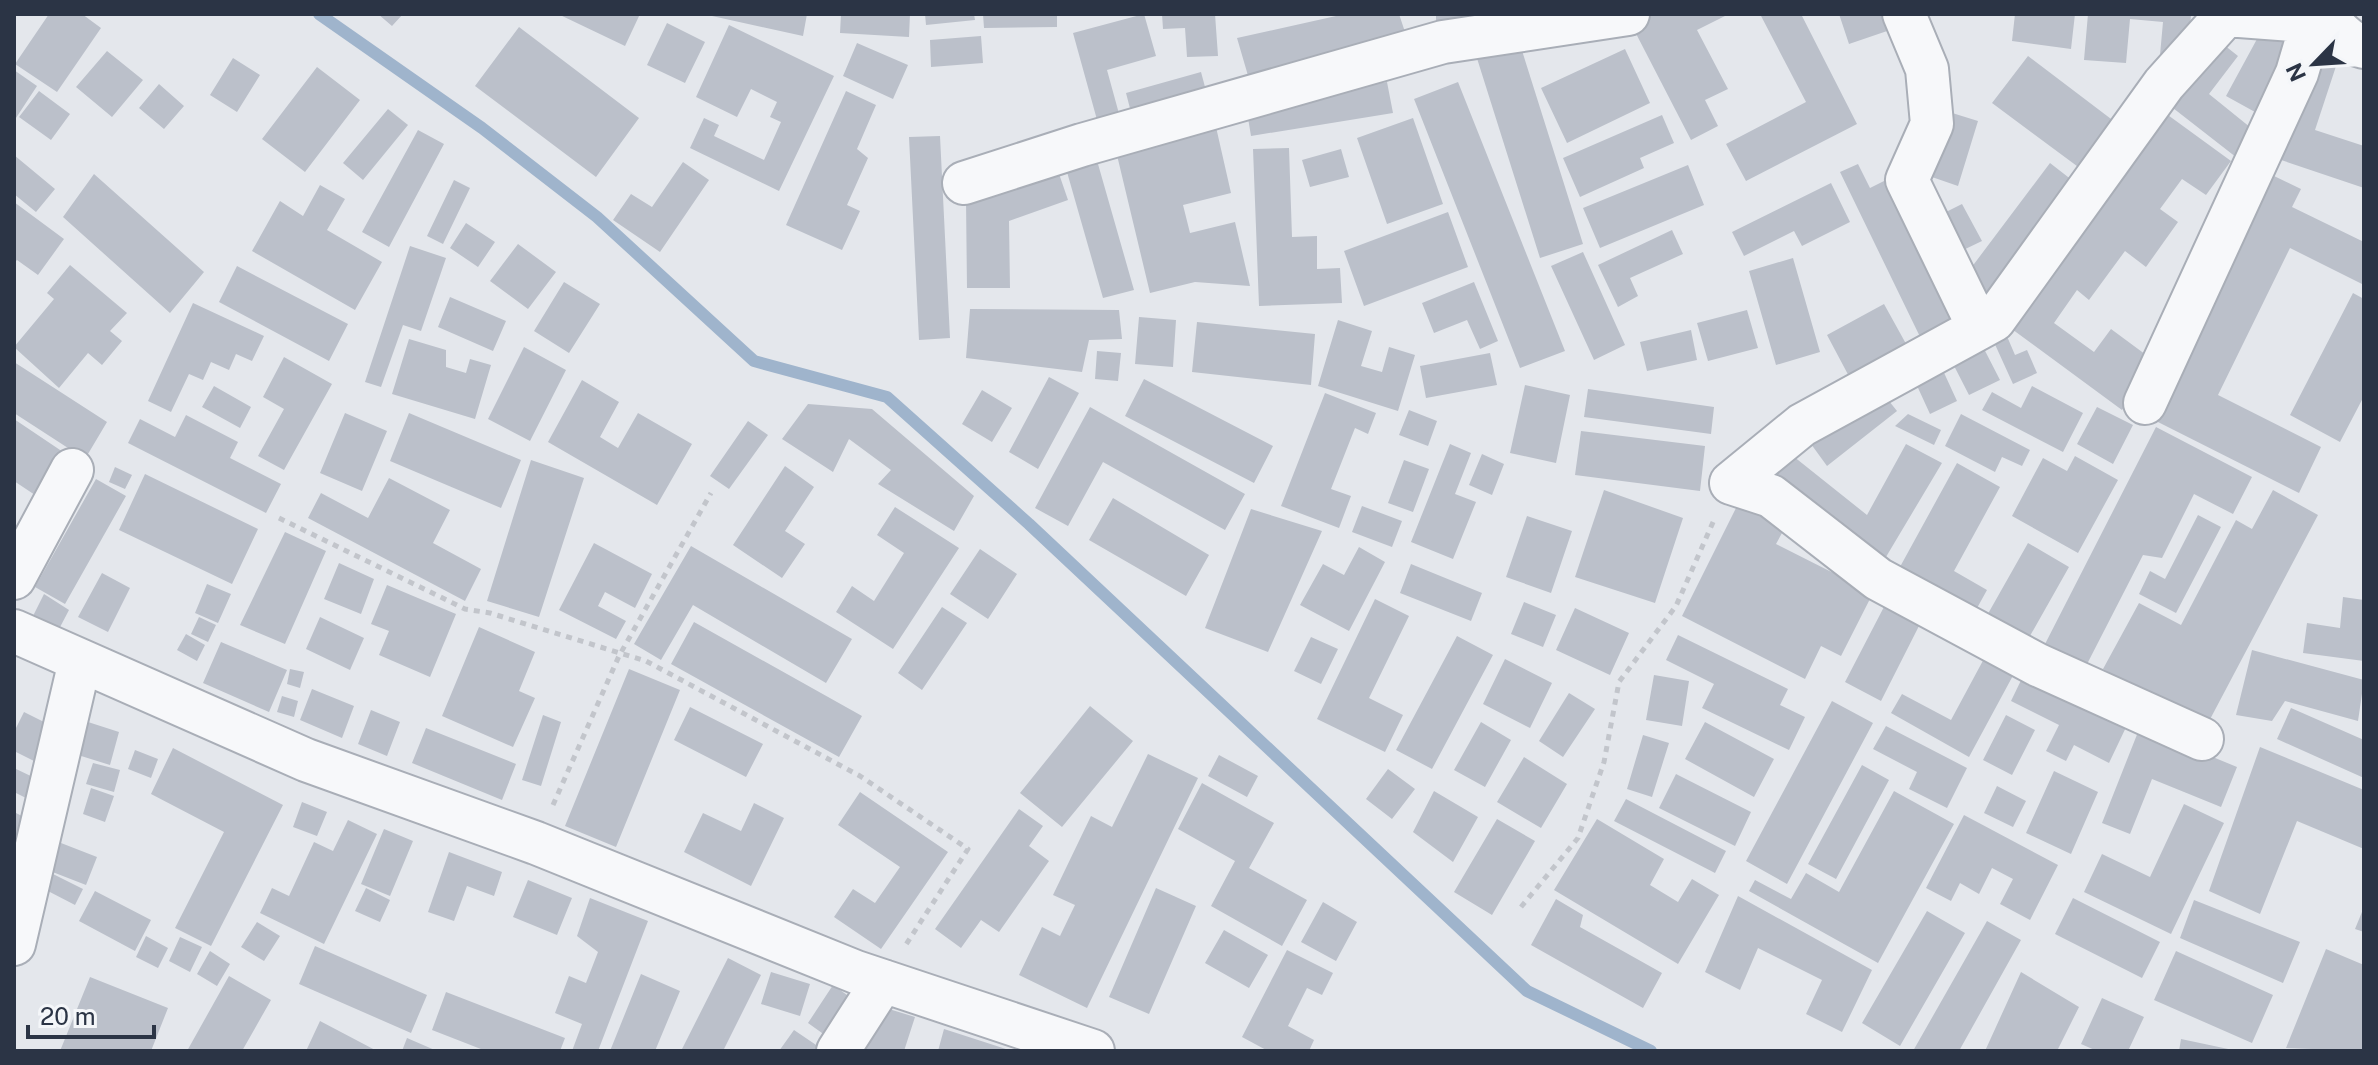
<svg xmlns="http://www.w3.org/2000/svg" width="2378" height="1065" viewBox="0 0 2378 1065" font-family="'Public Sans',sans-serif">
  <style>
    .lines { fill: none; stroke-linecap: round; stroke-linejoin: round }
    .stream { stroke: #9fb4cc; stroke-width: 12 }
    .building { fill: #bbc0ca }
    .minor-casing { stroke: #a9aeb7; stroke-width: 46 }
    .path { stroke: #c2c5cb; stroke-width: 5; stroke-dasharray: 6 6; stroke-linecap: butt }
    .minor { stroke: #f7f8fa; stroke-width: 42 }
  </style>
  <rect width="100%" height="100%" fill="#e4e7ec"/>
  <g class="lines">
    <path class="stream" d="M319 14 482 128 597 217 754 361 887 397 1029 524 1527 991 1651 1051"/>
  </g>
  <path class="building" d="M49 14H82L101 28 57 92 15 64Z
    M378 14H403L392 26Z
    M558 14H640L625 46Z
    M703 14H807L803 36Z
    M841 14H910L909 37 840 33Z
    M925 14H974L975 20 926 25Z
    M983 14H1057V27L984 28Z
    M1144 14 1156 56 1107 70 1121 121 1099 127 1073 33Z
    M1162 14H1215L1218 56 1187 57 1185 28 1163 29Z
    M1345 14H1399L1407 38 1249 79 1237 38Z
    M1436 14H1495V16L1436 21Z
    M1647 14H1729L1697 30 1728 89 1705 100 1718 126 1691 140 1630 22Z
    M1760 14H1801L1857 124 1746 181 1726 144 1806 102Z
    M1839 14H1888L1893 29 1849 44Z
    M2015 14H2075L2071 49 2012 41Z
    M2088 14H2191L2188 58 2160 55 2163 22 2130 19 2126 63 2084 60Z
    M667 23 705 42 685 83 647 65Z
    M729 25 834 76 779 191 690 148 704 118 719 125 714 136 764 160 781 122 770 117 777 102 751 89 737 117 696 97Z
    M519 27 639 118 596 177 475 86Z
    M2263 28 2301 49 2264 117 2226 96Z
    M981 36 983 63 931 67 930 40Z
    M2214 37 2238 56 2209 94 2261 136 2241 161 2164 101Z
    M1518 38 1583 244 1540 258 1475 52Z
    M2316 40 2342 48 2315 130 2364 146V188L2278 159Z
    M857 43 908 65 893 99 843 76Z
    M1625 49 1650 103 1567 143 1541 88Z
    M107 51 143 80 112 117 76 87Z
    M2028 56 2119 125 2085 172 1992 103Z
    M233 58 260 75 237 112 210 95Z
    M317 67 360 100 305 172 262 139Z
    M14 70 37 86 14 121Z
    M1201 72 1208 98 1133 120 1126 93Z
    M1387 82 1393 113 1251 136 1246 106Z
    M1458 82 1565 351 1520 368 1414 99Z
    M159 84 184 106 164 129 139 108Z
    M39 91 70 114 51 140 19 117Z
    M846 91 876 105 857 149 868 158 847 205 860 211 842 250 786 225Z
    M388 109 408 125 363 180 343 163Z
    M2161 110 2231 161 2206 195 2182 179 2160 209 2178 222 2146 267 2125 251 2089 300 2077 290 2054 323 2094 352 2111 329 2157 363 2122 410 2005 324Z
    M1949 112 1978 121 1958 186 1929 176Z
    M1662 115 1674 143 1640 158 1644 168 1580 197 1563 158Z
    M1413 118 1443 204 1387 224 1357 138Z
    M1216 127 1231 193 1183 205 1190 233 1235 222 1250 286 1195 282 1150 293 1116 151Z
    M418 130 444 144 389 247 362 232Z
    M940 136 950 338 919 340 909 137Z
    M1289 148 1292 237 1317 236V269L1340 268 1342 303 1259 306 1253 149Z
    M1341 149 1349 177 1310 187 1302 160Z
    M14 155 55 189 36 212 14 194Z
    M1096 157 1134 290 1103 298 1065 165Z
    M683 162 709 180 660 252 613 220 631 194 652 207Z
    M2050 163 2077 184 1993 296 1965 276Z
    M1858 164 1870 188 1890 178 1963 326 1924 345 1840 172Z
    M1688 165 1704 205 1600 248 1583 208Z
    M1057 168 1068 200 1009 221 1010 288H967L966 200Z
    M94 174 204 272 170 313 63 217Z
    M2274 176 2301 189 2292 207 2364 242V285L2290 248 2218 395 2321 447 2299 493 2154 420Z
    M454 180 470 188 443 244 427 236Z
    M1831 183 1850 222 1802 246 1794 231 1744 256 1732 232Z
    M320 185 345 199 327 230 382 262 355 310 252 251 280 201 303 216Z
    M14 202 64 239 38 275 17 260 14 263Z
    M1962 204 1982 241 1957 253 1938 216Z
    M1448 212 1468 267 1364 306 1344 251Z
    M466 223 495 242 478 267 450 248Z
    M1672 230 1683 254 1630 278 1638 296 1618 307 1598 265Z
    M518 244 556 272 528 309 490 281Z
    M410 246 446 258 421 331 403 325 381 387 365 382Z
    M1583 252 1625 345 1594 360 1551 266Z
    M1793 258 1820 352 1776 365 1749 271Z
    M70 265 127 313 110 331 122 341 102 365 88 353 59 388 14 347 54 299 47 293Z
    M237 266 348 324 329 361 219 302Z
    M564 282 600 304 569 353 534 331Z
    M1474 282 1498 341 1480 349 1467 320 1434 333 1422 303Z
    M2353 293 2364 299V396L2340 442 2290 415Z
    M450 297 506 321 493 351 438 327Z
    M193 303 264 336 252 361 236 354 229 370 211 362 203 380 189 374 171 412 148 401Z
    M1884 304 1910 351 1852 382 1827 335Z
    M970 309 1119 310 1122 339 1089 340 1082 372 966 358Z
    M1747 310 1758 348 1708 361 1697 323Z
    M1139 317 1176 320 1173 367 1135 364Z
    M1338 320 1372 331 1361 366 1382 372 1389 347 1415 355 1398 411 1318 386Z
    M1197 322 1315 334 1311 385 1192 372Z
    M1691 330 1697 360 1647 371 1640 342Z
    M2006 334 2015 355 2027 350 2037 373 2013 384 1993 340Z
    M409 339 446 350V367L466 373 470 359 491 365 475 419 392 394Z
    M1981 343 2000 380 1969 395 1950 358Z
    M524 347 566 370 530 441 488 419Z
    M1097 351 1121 353 1118 381 1095 379Z
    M1490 353 1497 385 1426 398 1420 366Z
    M284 357 332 384 284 470 258 456 284 409 263 397Z
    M14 362 107 422 85 459 14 413Z
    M1940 364 1957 401 1930 414 1913 377Z
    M1049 377 1079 393 1038 469 1009 452Z
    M1144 379 1273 446 1254 483 1125 416Z
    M582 380 619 402 600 437 618 448 638 413 692 444 657 505 548 442Z
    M1525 385 1570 395 1556 463 1510 453Z
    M214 386 251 407 240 428 202 407Z
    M2032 386 2083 413 2063 452 1982 410 1992 392 2021 408Z
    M1588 389 1714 407 1711 434 1584 417Z
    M982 390 1012 408 992 442 962 424Z
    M1881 391 1897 411 1827 466 1811 444Z
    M1325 393 1376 413 1368 434 1355 428 1331 489 1351 496 1339 528 1281 506Z
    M808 404 872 409 974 496 954 531 878 484 891 470 849 439 833 472 782 439Z
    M1090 407 1245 494 1225 530 1103 462 1068 526 1035 508Z
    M2097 407 2133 425 2113 464 2077 444Z
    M1409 410 1437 421 1428 446 1399 435Z
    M345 413 387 431 362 491 320 473Z
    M409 413 521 460 501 508 390 461Z
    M1908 414 1941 430 1934 445 1895 426Z
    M1961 414 2030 450 2022 466 2002 457 1995 472 1945 446Z
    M186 415 238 442 230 458 281 484 266 513 128 443 140 419 175 437Z
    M14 419 66 454 38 497 14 481Z
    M748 421 768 435 729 489 710 476Z
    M2156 427 2252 477 2233 514 2194 494 2162 558 2143 555 2085 668 2044 646Z
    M1581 431 1705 446 1700 491 1575 475Z
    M1450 444 1471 453 1455 494 1476 502 1453 559 1411 542Z
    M1906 444 1942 463 1883 562 1770 482 1793 456 1867 515Z
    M1482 454 1504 464 1492 495 1469 485Z
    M2075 456 2118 480 2078 553 2012 516 2043 458 2067 471Z
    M531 460 584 478 539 617 487 601Z
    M1404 460 1429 469 1413 512 1388 503Z
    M1957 463 2000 487 1954 571 1987 590 1971 619 1895 576Z
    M785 466 814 487 785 531 805 544 782 578 733 545Z
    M115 467 132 475 125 489 109 482Z
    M145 474 258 529 232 584 119 530Z
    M389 478 450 510 433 543 481 569 465 601 308 518 321 493 368 518Z
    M96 479 126 496 65 604 35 587Z
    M1604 490 1683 518 1655 603 1575 577Z
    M2273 490 2318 515 2207 725 2103 669 2139 603 2181 625 2236 520 2252 529Z
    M1113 498 1209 555 1186 596 1089 540Z
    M1740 500 1787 524 1776 544 1873 593 1841 656 1821 646 1805 679 1682 616Z
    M1362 506 1402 521 1392 547 1352 532Z
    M895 507 959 548 893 649 836 612 852 586 874 601 904 553 877 535Z
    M1251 509 1322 531 1268 652 1205 628Z
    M2198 515 2221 527 2176 613 2139 594 2150 571 2165 579Z
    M1527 516 1572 531 1551 593 1506 577Z
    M285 532 326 551 285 644 240 625Z
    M594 543 652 574 635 608 605 592 598 606 626 621 616 639 559 610Z
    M2028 543 2069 567 2026 643 1985 619Z
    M691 546 852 639 826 683 693 605 661 660 634 644Z
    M1359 547 1385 562 1349 631 1300 605 1323 564 1344 575Z
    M980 549 1017 574 988 619 950 594Z
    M339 563 374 579 361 614 324 599Z
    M1411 564 1482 593 1471 621 1400 593Z
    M102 573 130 588 108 632 78 617Z
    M207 584 231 594 218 623 195 613Z
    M387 585 456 614 430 677 379 655 389 631 371 624Z
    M44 594 69 610 58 631 33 616Z
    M2343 597 2364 600V661L2303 653 2307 623 2340 628Z
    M1375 599 1409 616 1369 698 1403 715 1385 752 1317 719Z
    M1524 602 1556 615 1543 647 1511 634Z
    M1886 603 1921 622 1881 701 1845 682Z
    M942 607 967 623 922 690 898 673Z
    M1575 608 1629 633 1610 675 1556 650Z
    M199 617 216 625 208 642 191 634Z
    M320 617 364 638 350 670 306 649Z
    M694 622 862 716 839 757 671 664Z
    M479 627 535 652 519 691 535 698 513 747 442 716Z
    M186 634 205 645 197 661 177 650Z
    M1678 635 1788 689 1780 705 1805 717 1789 750 1702 708 1714 684 1666 660Z
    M1457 636 1493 655 1432 769 1396 750Z
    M1311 637 1338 649 1321 684 1294 671Z
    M221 642 287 670 269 712 203 683Z
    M2252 650 2364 680 2358 721 2285 701 2272 721 2236 715Z
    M1986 655 2016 670 1969 757 1891 713 1902 694 1951 720Z
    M1505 659 1552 683 1530 728 1483 704Z
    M290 669 304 672 300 688 287 684Z
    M629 669 680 690 616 847 565 826Z
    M2026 670 2129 721 2109 763 2074 745 2066 761 2046 751 2059 725 2011 701Z
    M1654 675 1689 681 1682 726 1646 720Z
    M312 689 354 706 342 738 300 720Z
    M1569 693 1595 709 1563 757 1539 741Z
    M282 696 298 701 294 717 277 712Z
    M1832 701 1873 723 1787 884 1746 861Z
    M1090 706 1133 741 1062 827 1020 793Z
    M690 707 763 744 746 777 674 740Z
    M2291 708 2364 740V778L2277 739Z
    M371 710 400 722 387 756 358 744Z
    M24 712 52 726 34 761 14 751V732Z
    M543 715 561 722 541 786 522 780Z
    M2006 715 2035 730 2012 775 1983 760Z
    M88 722 119 732 110 765 78 755Z
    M1481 722 1511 740 1485 787 1454 770Z
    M1705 722 1774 759 1754 797 1685 759Z
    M1886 726 1967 768 1947 808 1909 789 1917 772 1873 749Z
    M2140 727 2237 767 2221 807 2152 779 2130 834 2102 823Z
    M426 728 516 764 502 800 412 763Z
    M1643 735 1669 743 1652 797 1627 789Z
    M2260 747 2364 790V849L2297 821 2260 914 2209 891Z
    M173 748 283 805 211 946 175 928 224 832 151 794Z
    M135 750 158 759 151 778 128 769Z
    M1148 754 1198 778 1087 1008 1019 975 1042 927 1060 936 1075 905 1053 895 1091 816 1112 827Z
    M1219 755 1258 776 1247 797 1208 776Z
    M1524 757 1567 784 1541 828 1497 802Z
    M93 763 120 770 114 792 86 784Z
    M1862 765 1889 780 1836 879 1808 864Z
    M14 768 37 779 28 799 14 792Z
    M1388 769 1415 789 1392 819 1366 799Z
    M2054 771 2098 792 2071 854 2026 833Z
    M1676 774 1751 812 1735 846 1659 808Z
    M1202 783 1274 823 1249 868 1307 900 1282 946 1211 906 1235 861 1178 829Z
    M1997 786 2026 801 2013 827 1984 813Z
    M91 788 114 796 105 822 83 814Z
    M1434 791 1478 817 1453 862 1413 832Z
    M1894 791 1954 824 1878 963 1749 891 1755 880 1791 899 1806 873 1839 892Z
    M860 792 948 852 881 949 834 917 853 889 875 903 900 867 838 825Z
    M1626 799 1726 851 1715 873 1614 821Z
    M302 802 327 812 317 836 293 827Z
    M754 803 784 818 751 886 684 852 703 813 741 831Z
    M2184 804 2224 823 2171 934 2084 892 2102 854 2150 877Z
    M1019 809 1043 826 1029 846 1049 861 999 932 981 920 961 948 935 929Z
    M14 812 26 818 14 840Z
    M1964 815 2058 865 2030 920 2000 904 2013 879 1992 868 1979 894 1960 883 1951 901 1926 888Z
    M1497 819 1535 841 1492 915 1454 892Z
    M1597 819 1664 859 1650 885 1678 902 1692 879 1719 895 1678 964 1554 890Z
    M348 820 377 834 324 944 260 913 272 888 289 896 314 842 333 851Z
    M384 829 413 841 390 896 361 884Z
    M61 843 97 857 86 885 50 871Z
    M449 852 502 872 494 896 467 886 454 921 428 912Z
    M53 874 83 889 75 905 46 890Z
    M528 880 572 898 557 935 513 917Z
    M366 888 390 900 380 922 355 911Z
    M1156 888 1196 906 1149 1014 1109 997Z
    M95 891 151 920 135 951 79 921Z
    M1738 896 1872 970 1842 1032 1806 1014 1822 980 1758 948 1740 990 1705 972Z
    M590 898 648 921 598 1051H572L582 1024 555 1013 569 976 586 983 598 952 577 936Z
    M2073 898 2160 942 2142 978 2055 934Z
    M1556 899 1583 915 1580 927 1662 973 1643 1008 1531 945Z
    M2194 900 2300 942 2283 983 2180 938Z
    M1323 902 1357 922 1336 961 1301 942Z
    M2364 907V932L2355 929Z
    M1927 911 1965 933 1900 1046 1862 1023Z
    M1987 921 2021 940 1959 1051H1913Z
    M257 922 280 936 264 961 241 947Z
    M1224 930 1268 955 1249 988 1205 963Z
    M146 936 168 948 158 968 136 957Z
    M180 937 202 947 190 972 169 961Z
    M315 946 427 995 411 1033 299 984Z
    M2326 949 2364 965V1051L2286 1048Z
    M1287 950 1333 973 1322 995 1307 988 1288 1026 1314 1040 1309 1051H1268L1242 1037Z
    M210 951 230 964 217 986 197 974Z
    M2176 951 2273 995 2252 1043 2154 1000Z
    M728 958 761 975 723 1051H681Z
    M771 972 810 984 800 1016 761 1004Z
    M2021 972 2079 1007 2057 1051H1985Z
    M641 974 680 991 655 1051H610Z
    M229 976 271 1000 242 1051H187Z
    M90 977 168 1008 151 1051H60Z
    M833 985 854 1000 829 1038 808 1023Z
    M446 992 565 1038 560 1051H486L432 1030Z
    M2102 998 2144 1017 2128 1051H2097L2081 1044Z
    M876 1005 915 1017 904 1051H862Z
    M320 1021 377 1051H306Z
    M944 1029 1009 1050V1051H938Z
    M794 1030 825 1051H779Z
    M407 1038 437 1051H402Z
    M2181 1039 2233 1050V1051H2179Z"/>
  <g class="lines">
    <g class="minor-casing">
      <path id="minor" d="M1904 14 1927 69 1932 124 1907 180 1979 328
        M2328 14C2333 28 2349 43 2364 47
        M964 183 1082 145 1443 42 1628 14
        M2145 403 2297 73 2312 22
        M1731 483 1802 425 1994 320 2164 84 2226 15 2331 23
        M1731 483 1771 496 1878 579 2038 665 2202 739
        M14 578 72 470
        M14 631 306 760 536 843 856 972 1093 1051
        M14 944 80 661
        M838 1051 883 981"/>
    </g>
    <path class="path" d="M279 518 465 609 490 613 646 661 860 776 968 849 905 946
      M553 805 619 656 711 493
      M1521 907 1578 838 1604 762 1619 682 1676 606 1714 520"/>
    <use href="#minor" class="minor"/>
  </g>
  <rect width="2378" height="1065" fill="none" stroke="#2b3445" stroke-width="32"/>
  <g transform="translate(2314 64) rotate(245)" stroke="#f4f6f9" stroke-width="6" paint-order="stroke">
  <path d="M0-6L14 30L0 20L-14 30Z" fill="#2b3445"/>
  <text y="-12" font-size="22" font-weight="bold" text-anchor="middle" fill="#2b3445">N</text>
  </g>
  <path d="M28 1025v12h126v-12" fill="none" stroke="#2b3445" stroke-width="4"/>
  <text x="40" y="1025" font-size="24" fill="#2b3445" stroke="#f4f6f9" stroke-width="6" paint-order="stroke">20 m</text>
</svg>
